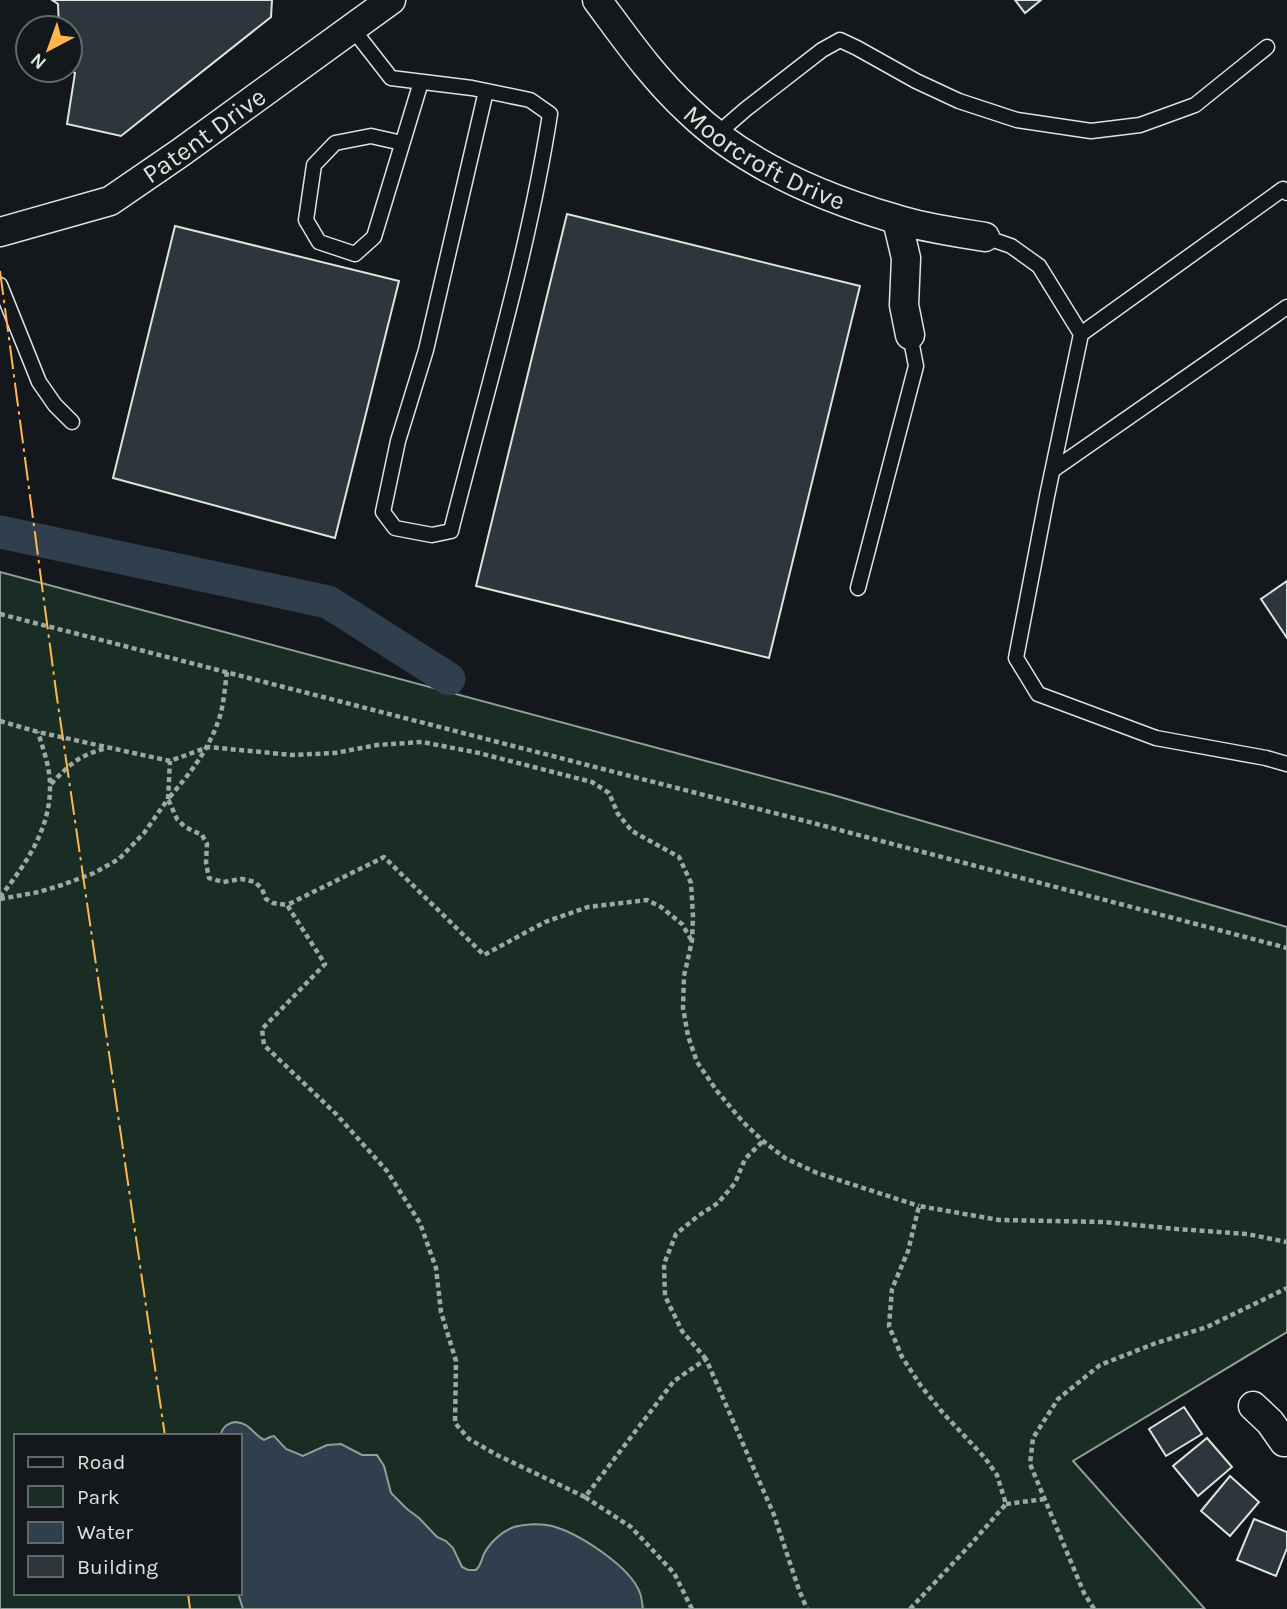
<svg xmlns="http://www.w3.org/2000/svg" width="1287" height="1609" viewBox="0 0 1287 1609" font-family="Karla,sans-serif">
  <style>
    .green { fill: #1a2d24; stroke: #939e99; stroke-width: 2; fill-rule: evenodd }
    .water { fill: #2f3f4d; stroke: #939e99; stroke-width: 2 }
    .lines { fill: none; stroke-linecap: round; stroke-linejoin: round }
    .canal { stroke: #2f3f4d; stroke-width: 33 }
    .building { fill: #2c363c; stroke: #d8e6dc; stroke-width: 2 }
    .service-casing { stroke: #d8e6dc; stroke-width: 17 }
    .minor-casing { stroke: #d8e6dc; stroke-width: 31 }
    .path { stroke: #9da8a2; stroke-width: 4.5; stroke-dasharray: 5 3.5; stroke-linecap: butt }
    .service { stroke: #14181c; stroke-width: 14 }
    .minor { stroke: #14181c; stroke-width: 28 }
    .power { stroke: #ffb74d; stroke-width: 2; stroke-dasharray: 24 5 3.5 5; stroke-linecap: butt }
    .labels { text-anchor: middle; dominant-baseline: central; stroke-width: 5; stroke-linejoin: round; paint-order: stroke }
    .street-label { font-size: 26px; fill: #d8e6dc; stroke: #14181c }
  </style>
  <rect width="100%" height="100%" fill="#14181c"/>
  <path class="green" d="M0 572 833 795 1287 927V1332L1073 1461 1205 1609H0ZM16 1436H240V1593H16Z"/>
  <path class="water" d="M235 1422C251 1423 252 1434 264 1440L270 1437 274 1436 286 1449 303 1456 327 1445 341 1444 362 1455H377L384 1466 391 1493 407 1509 419 1518 437 1537 446 1541 453 1548 462 1567 468 1570H476C481 1565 481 1562 483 1556 489 1543 501 1532 514 1527 525 1524 541 1523 552 1526 578 1533 630 1566 640 1593 642 1598 642 1604 643 1609H243L238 1593H240V1436H220C223 1427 226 1424 235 1422Z"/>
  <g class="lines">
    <path class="canal" d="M0 532 328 602 449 679"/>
  </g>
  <path class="building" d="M52 0H272L271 17 121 136 67 124 75 73 70 70V28H59L58 4Z
    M1015 0H1041L1025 13Z
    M567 214 860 286 769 658 476 586Z
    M175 226 399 281 335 538 113 478Z
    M1287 581V638L1261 599Z
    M1184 1407 1202 1434 1166 1456 1149 1429Z
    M1207 1438 1232 1467 1198 1496 1173 1466Z
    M1230 1476 1259 1502 1230 1536 1201 1511Z
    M1254 1519 1287 1532V1548L1276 1576 1237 1560Z"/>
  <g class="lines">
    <g class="service-casing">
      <path id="service" d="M352 28 391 78 472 88 530 100 550 114C528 255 486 392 451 531L432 535 395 528 383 512 398 441 426 350 486 91
        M716 135 746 109 822 50 840 40 857 48 916 81 959 101 1017 120 1091 131 1140 125 1195 105 1267 47
        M402 143 371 136 335 143 314 165 306 220 319 242 355 254 374 237 421 82
        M985 237 1011 246 1039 266 1081 334 1047 496 1016 658 1038 694 1156 738 1266 758 1287 764
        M0 285 39 382 55 405 72 422
        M1081 334 1283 189 1287 193
        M1053 470 1287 307
        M858 588 916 366 910 335"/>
    </g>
    <g class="minor-casing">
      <g id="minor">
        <path id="s1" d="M597 0C626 39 653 78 689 111 744 164 823 198 896 219 924 228 955 232 985 237"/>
        <path d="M897 220 906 258 904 305 910 335"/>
        <path id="s2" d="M0 232 110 201 180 153 391 0"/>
        <path d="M1253 1406 1270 1422 1284 1442 1287 1440"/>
      </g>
    </g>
    <path class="path" d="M0 614 813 823 1287 948
      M227 672C225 686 224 702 220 716 209 750 191 772 168 799L177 819 185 827 202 835 207 844 206 863 209 878 223 882 242 879 255 882 262 889 266 899 273 903 287 905
      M0 721 38 732 170 761 208 747 292 755 335 753 377 745 422 742 479 753 592 782 609 793 618 814 632 831 679 857 691 883 693 916 692 941 684 976 683 1008 688 1036 697 1062 717 1091 743 1122 763 1141 785 1158 817 1173 919 1206
      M51 784C71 763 78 756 107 748
      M0 897C26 864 51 828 50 785 50 767 43 749 38 732
      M0 899 39 892 62 885 94 873 119 859 144 833 168 799 170 761
      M706 1359 682 1331 665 1296 664 1264 676 1234 698 1216 718 1203 735 1183 745 1159 763 1141
      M585 1497 497 1455 469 1439 455 1423 456 1361 441 1312 436 1268 420 1223 387 1171 336 1114 264 1045 262 1029 325 964 287 905 384 857 484 955 545 922 588 907 647 900 661 907 682 924 692 941
      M1006 1504 1045 1499
      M692 1609 674 1573 631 1527 585 1497 674 1381 706 1359 774 1515 799 1590 807 1609
      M910 1609 971 1544 1006 1504 997 1475 985 1458 943 1413 921 1386 902 1357 889 1326 892 1289 908 1251 919 1206 999 1220 1104 1222 1177 1229 1247 1234 1287 1242
      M1094 1609 1084 1593 1030 1464 1033 1438 1058 1399 1100 1365 1156 1343 1207 1327 1287 1288"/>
    <use href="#service" class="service"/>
    <use href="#minor" class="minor"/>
    <path class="power" d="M0 271 56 691 165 1436
      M188 1593 190 1609"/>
  </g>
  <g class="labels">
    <g class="street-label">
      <text stroke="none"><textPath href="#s2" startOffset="229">Patent Drive</textPath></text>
      <text stroke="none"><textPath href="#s1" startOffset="234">Moorcroft Drive</textPath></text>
    </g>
  </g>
  <rect x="14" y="1434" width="228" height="161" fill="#14181c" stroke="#626a69" stroke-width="2"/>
  <rect x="28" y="1457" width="35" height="10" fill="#14181c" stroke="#626a69" stroke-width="2"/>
  <text x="77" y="1469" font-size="21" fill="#d8e6dc">Road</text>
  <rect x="28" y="1486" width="35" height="21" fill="#1a2d24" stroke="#626a69" stroke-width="2"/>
  <text x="77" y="1504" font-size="21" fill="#d8e6dc">Park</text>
  <rect x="28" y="1522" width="35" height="21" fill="#2f3f4d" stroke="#626a69" stroke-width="2"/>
  <text x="77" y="1539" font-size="21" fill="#d8e6dc">Water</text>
  <rect x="28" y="1556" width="35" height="21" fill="#2c363c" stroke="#626a69" stroke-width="2"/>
  <text x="77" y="1574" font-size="21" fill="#d8e6dc">Building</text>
  <g transform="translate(49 49) rotate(221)"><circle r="33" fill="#14181c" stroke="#626a69" stroke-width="2"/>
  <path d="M0-5L12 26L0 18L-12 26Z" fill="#ffb74d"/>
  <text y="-10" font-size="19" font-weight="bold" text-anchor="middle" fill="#d8e6dc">N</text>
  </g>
</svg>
